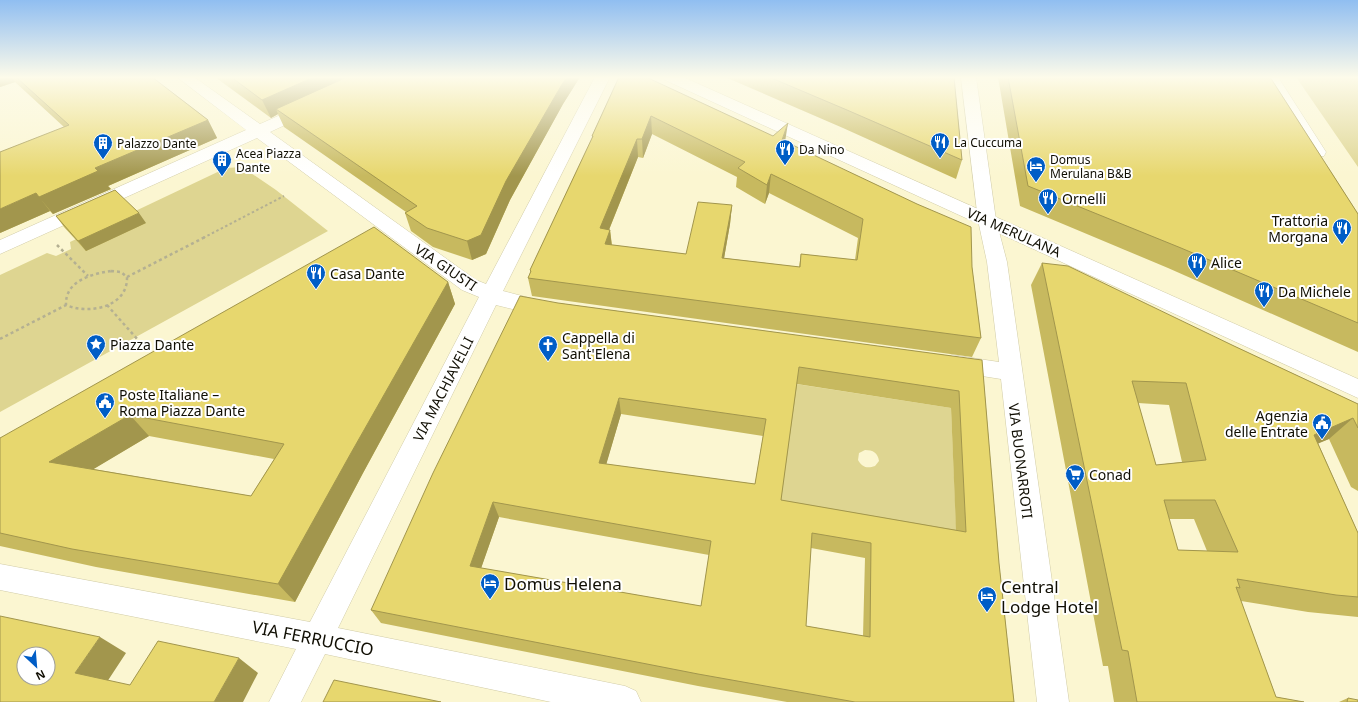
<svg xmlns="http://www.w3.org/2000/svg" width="1358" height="702" viewBox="0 0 1358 702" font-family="'Noto Sans',sans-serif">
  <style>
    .green { fill: #ded591; fill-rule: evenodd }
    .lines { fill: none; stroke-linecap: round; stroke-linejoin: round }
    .minor-casing { stroke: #d1cca8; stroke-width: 1 }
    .secondary-casing { stroke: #d1cca8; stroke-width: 1 }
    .path-far1 { stroke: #b4b092; stroke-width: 2; stroke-dasharray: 2.5 2.5; stroke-linecap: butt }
    .path { stroke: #b4b092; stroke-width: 2.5; stroke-dasharray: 3 3; stroke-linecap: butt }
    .minor { fill: #fff; fill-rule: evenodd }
    .secondary { fill: #fff; fill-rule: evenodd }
    .wall { fill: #c7b95f; fill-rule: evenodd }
    .shaded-wall { fill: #a2964d }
    .building { fill: #e7d76e; stroke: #a2964d; fill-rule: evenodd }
    .labels { text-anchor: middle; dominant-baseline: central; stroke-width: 4; stroke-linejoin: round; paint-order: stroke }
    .far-poi-label { font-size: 12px; fill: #100e03; stroke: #fff; text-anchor: start }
    .poi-label { font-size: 14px; fill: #100e03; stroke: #fff; text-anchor: start }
    .street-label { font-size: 14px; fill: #100e03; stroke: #fff }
    .near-poi-label { font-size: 17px; fill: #100e03; stroke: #fff; text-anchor: start }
    .near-street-label { font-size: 17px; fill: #100e03; stroke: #fff }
  </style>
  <rect width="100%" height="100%" fill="#fbf6d1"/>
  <path class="green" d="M1296 77H1358V167Z
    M242 167 276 190 328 231 0 412V275L47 253 56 256 71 249 70 242 226 168Z
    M796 384 951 408 957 547 778 515ZM865 450C873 450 878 453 879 461L875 466C867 469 862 467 858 460L859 453Z"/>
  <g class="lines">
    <g class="minor-casing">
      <path id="minor" d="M177 77H194L260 124 303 105 309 103 315 105 317 108 315 111 270 132 476 280 486 284 595 77H610L503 291 552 304 555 309 552 314 545 317 496 305 338 628 625 686 636 691 641 702H551L325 654 301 702H269L296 649 0 590V564L310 622 479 297 462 290 257 138 0 254V240L246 130Z
        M961 77H976L996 220 1007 262 1069 702H1037L1001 379 944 370 941 364 944 358 952 355 999 362 987 262 978 220Z
        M1263 77H1278L1326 152 1324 156 1318 157 1312 156Z"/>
    </g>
    <g class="secondary-casing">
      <path id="secondary" d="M663 77H683L1358 379V398L665 80Z"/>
    </g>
    <path class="path-far1" d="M203 238 284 196"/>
    <path class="path" d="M57 245 88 276
      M111 271 121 272 127 277C128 307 89 315 66 305 65 281 91 274 111 271Z
      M127 277 205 237
      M107 305 138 340
      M0 339 66 305"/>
    <use href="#minor" class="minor"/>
    <use href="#secondary" class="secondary"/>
  </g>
  <path class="wall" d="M0 77H152L208 120 217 138 108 186 111 189 53 214 50 211 0 233 64 127 15 82 0 87Z
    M215 77H580L563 104 510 200 486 254 472 260 433 247 411 231 405 213 406 212 284 127 278 114 271 118Z
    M619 77 785 142 972 267 981 338 972 357 532 296 528 278 530 273V270L592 139V136ZM652 134 737 177 736 187 765 204 769 193 858 238 855 260 801 254 799 267 724 258 730 224 732 205 686 254 612 245 610 230H609L638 157 643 158Z
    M725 77H954L962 160 956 179 843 128Z
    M998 77H1270L1358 214V352L1168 268 1020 206Z
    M56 216 146 223 86 251 64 227Z
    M1042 263 1234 346 1358 404V491L1351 487 1329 439 1318 443 1358 533V617L1308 612 1241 601 1276 697 1304 702H1114L1108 666H1103L1031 285ZM1138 403 1169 405 1182 462 1156 465ZM1169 519H1194L1207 551 1178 550Z
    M448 282 455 304 363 473 295 602 96 567 0 546V438ZM149 436 274 459 251 496 93 469Z
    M558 303 982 360 999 563 1014 702H787L698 686 381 623 371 610ZM797 384 951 408 956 530 781 500ZM621 414 763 436 755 484 606 464ZM499 517 709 555 701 606 481 568ZM811 548 865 558 863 636 806 626Z
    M1348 698 1358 702H1339Z"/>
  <path class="shaded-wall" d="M0 77H12L15 82 0 87Z
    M314 77H361L276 109 278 114 271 118 262 100Z
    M567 77H580L563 104 510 200 486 254 472 260 467 241 506 181 561 86Z
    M651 116 652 134 643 158 642 139Z
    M208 120 217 138 108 186 111 189 53 214 39 197 95 168Z
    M788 123 785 142 780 159 782 140Z
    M637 139 638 157 602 247 600 228Z
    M771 174 769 193 765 204 767 185Z
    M36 193 50 211 0 233V209Z
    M732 205 730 224 721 276 722 258Z
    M139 213 146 223 86 251 78 241Z
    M610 230 612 248 605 244Z
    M448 282 455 304 363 473 295 602 278 584 351 453Z
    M619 398 621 414 602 479 599 463Z
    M130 415 149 436 72 482 49 462Z
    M1353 418 1329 439 1291 455 1314 435Z
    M493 502 499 517 477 580 470 566Z
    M100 637 126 653 103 688 75 673Z
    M239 658 258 673 243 702H214Z"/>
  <path class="building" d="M16 77H152L208 120 95 168 98 171 39 197 36 193 0 209V152L69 125Z
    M231 77H314L262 100Z
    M347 77H567L561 86 506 181 481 235 467 241 427 228 405 213 417 206 276 109Z
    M619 77H646L773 136 788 123 782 140 917 204 971 227 972 267 981 338 528 278 531 271 530 270 593 136H592ZM651 116 745 162 738 168 767 185 771 174 863 219 857 260 801 254 800 267 722 258 732 205 698 202 686 254 605 244 610 230 600 228 637 139H642Z
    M769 77H954L962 160 847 110Z
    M1008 77H1270L1358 214V323L1181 248 1028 186Z
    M115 190 139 213 78 241 56 216Z
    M374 227 448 282 351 453 278 584 72 549 0 533V438ZM130 415 284 444 251 496 49 462Z
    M1042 263 1068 266 1234 346 1358 404V428L1353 418 1314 435 1358 533V597L1336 595 1237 579 1240 588 1236 587 1276 697 1304 702H1137L1128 651 1122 650ZM1132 381 1186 383 1206 460 1156 465ZM1164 500H1215L1238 552 1178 550Z
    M520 296 558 303 982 360 999 563 1014 702H855L698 674 371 610 433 473ZM799 367 959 391 966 532 781 500ZM619 398 766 419 755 484 599 463ZM493 502 711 541 701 606 470 566ZM812 533 871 543 870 637 806 626Z
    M0 616 100 637 75 673 130 685 158 641 239 658 214 702H0ZM24 654H48V678H24Z
    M334 680 441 702H323Z
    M1348 698 1358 700V702H1347Z"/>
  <linearGradient id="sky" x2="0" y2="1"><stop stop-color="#90bef1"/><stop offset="0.44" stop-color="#fdfbea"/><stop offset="1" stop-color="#fdfbea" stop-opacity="0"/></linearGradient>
  <rect width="1358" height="176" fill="url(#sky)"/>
  <defs>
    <g id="restaurant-pin" transform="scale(1)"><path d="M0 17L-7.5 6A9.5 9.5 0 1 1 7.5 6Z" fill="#005dc6" stroke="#fff"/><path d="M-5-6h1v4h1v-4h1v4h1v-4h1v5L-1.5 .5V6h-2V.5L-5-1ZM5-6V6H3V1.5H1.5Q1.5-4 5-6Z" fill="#fff"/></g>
    <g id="building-pin" transform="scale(1)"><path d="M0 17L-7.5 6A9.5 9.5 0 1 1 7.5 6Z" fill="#005dc6" stroke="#fff"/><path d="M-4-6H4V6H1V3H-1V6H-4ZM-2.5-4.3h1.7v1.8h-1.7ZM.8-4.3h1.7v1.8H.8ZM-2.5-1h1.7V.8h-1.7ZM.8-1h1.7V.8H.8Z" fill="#fff"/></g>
    <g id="hotel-pin" transform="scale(1)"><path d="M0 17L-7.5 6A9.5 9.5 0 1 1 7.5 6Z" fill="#005dc6" stroke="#fff"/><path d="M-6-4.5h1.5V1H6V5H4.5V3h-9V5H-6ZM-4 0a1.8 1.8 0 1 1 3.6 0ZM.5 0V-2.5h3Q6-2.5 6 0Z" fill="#fff"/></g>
    <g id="sight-pin" transform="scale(1)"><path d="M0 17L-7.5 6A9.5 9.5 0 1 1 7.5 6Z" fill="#005dc6" stroke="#fff"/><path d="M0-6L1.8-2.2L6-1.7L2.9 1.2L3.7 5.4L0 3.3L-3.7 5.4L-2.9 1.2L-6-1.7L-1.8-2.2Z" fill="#fff"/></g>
    <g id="church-pin" transform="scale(1)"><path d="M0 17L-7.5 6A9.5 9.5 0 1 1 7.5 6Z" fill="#005dc6" stroke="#fff"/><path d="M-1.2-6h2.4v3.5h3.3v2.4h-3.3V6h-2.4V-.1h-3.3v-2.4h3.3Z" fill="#fff"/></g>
    <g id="civic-pin" transform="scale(1)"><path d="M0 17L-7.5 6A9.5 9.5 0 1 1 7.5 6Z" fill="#005dc6" stroke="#fff"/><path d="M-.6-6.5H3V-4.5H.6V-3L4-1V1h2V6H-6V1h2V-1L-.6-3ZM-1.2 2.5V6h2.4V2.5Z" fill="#fff"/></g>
    <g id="supermarket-pin" transform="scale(1)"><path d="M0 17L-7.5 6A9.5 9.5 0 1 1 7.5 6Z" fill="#005dc6" stroke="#fff"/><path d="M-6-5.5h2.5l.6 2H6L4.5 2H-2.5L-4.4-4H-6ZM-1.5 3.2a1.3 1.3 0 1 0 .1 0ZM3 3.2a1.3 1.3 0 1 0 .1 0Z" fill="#fff"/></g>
  </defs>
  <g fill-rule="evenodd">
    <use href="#restaurant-pin" x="940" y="142"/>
    <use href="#building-pin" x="103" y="143"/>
    <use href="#restaurant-pin" x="785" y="149"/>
    <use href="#building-pin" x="222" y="160"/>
    <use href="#hotel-pin" x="1036" y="166"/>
    <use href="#restaurant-pin" x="1048" y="198"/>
    <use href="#restaurant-pin" x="1342" y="228"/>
    <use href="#restaurant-pin" x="1197" y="262"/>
    <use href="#restaurant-pin" x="316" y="273"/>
    <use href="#restaurant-pin" x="1264" y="291"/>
    <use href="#sight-pin" x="96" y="344"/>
    <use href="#church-pin" x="548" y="345"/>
    <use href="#civic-pin" x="105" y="402"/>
    <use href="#civic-pin" x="1322" y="423"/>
    <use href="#supermarket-pin" x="1075" y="474"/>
    <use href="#hotel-pin" x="490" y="583"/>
    <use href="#hotel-pin" x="987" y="596"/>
  </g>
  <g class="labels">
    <g class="far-poi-label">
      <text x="954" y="142">La Cuccuma</text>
      <text x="117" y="143">Palazzo Dante</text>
      <text x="799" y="149">Da Nino</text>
      <text x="236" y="153">Acea Piazza<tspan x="236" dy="14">Dante</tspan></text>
      <text x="1050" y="159">Domus<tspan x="1050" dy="14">Merulana B&amp;B</tspan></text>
    </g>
    <g class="poi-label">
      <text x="1062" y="198">Ornelli</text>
      <text x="1328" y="220" text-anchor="end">Trattoria<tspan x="1328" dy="16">Morgana</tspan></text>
      <text x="1211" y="262">Alice</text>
      <text x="330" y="273">Casa Dante</text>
      <text x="1278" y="291">Da Michele</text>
      <text x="562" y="337">Cappella di<tspan x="562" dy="16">Sant'Elena</tspan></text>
      <text x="110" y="344">Piazza Dante</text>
      <text x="119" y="394">Poste Italiane –<tspan x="119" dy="16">Roma Piazza Dante</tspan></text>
      <text x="1308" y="415" text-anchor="end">Agenzia<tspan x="1308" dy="16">delle Entrate</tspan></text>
      <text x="1089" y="474">Conad</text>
    </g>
    <g class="street-label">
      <text transform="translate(1014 232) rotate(24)">VIA MERULANA</text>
      <text transform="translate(446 267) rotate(34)">VIA GIUSTI</text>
      <text transform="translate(443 389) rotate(-63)">VIA MACHIAVELLI</text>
      <text transform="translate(1021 461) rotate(83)">VIA BUONARROTI</text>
    </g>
    <g class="near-poi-label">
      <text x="504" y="583">Domus Helena</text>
      <text x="1001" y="586">Central<tspan x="1001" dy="20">Lodge Hotel</tspan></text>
    </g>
    <g class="near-street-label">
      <text transform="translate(313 638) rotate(11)">VIA FERRUCCIO</text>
    </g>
  </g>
  <g transform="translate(36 666) rotate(154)"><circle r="19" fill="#ffffff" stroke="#9f9f9a"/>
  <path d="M0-3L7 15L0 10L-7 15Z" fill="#005dc6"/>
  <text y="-6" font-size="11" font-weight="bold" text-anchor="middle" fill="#100e03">N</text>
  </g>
</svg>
